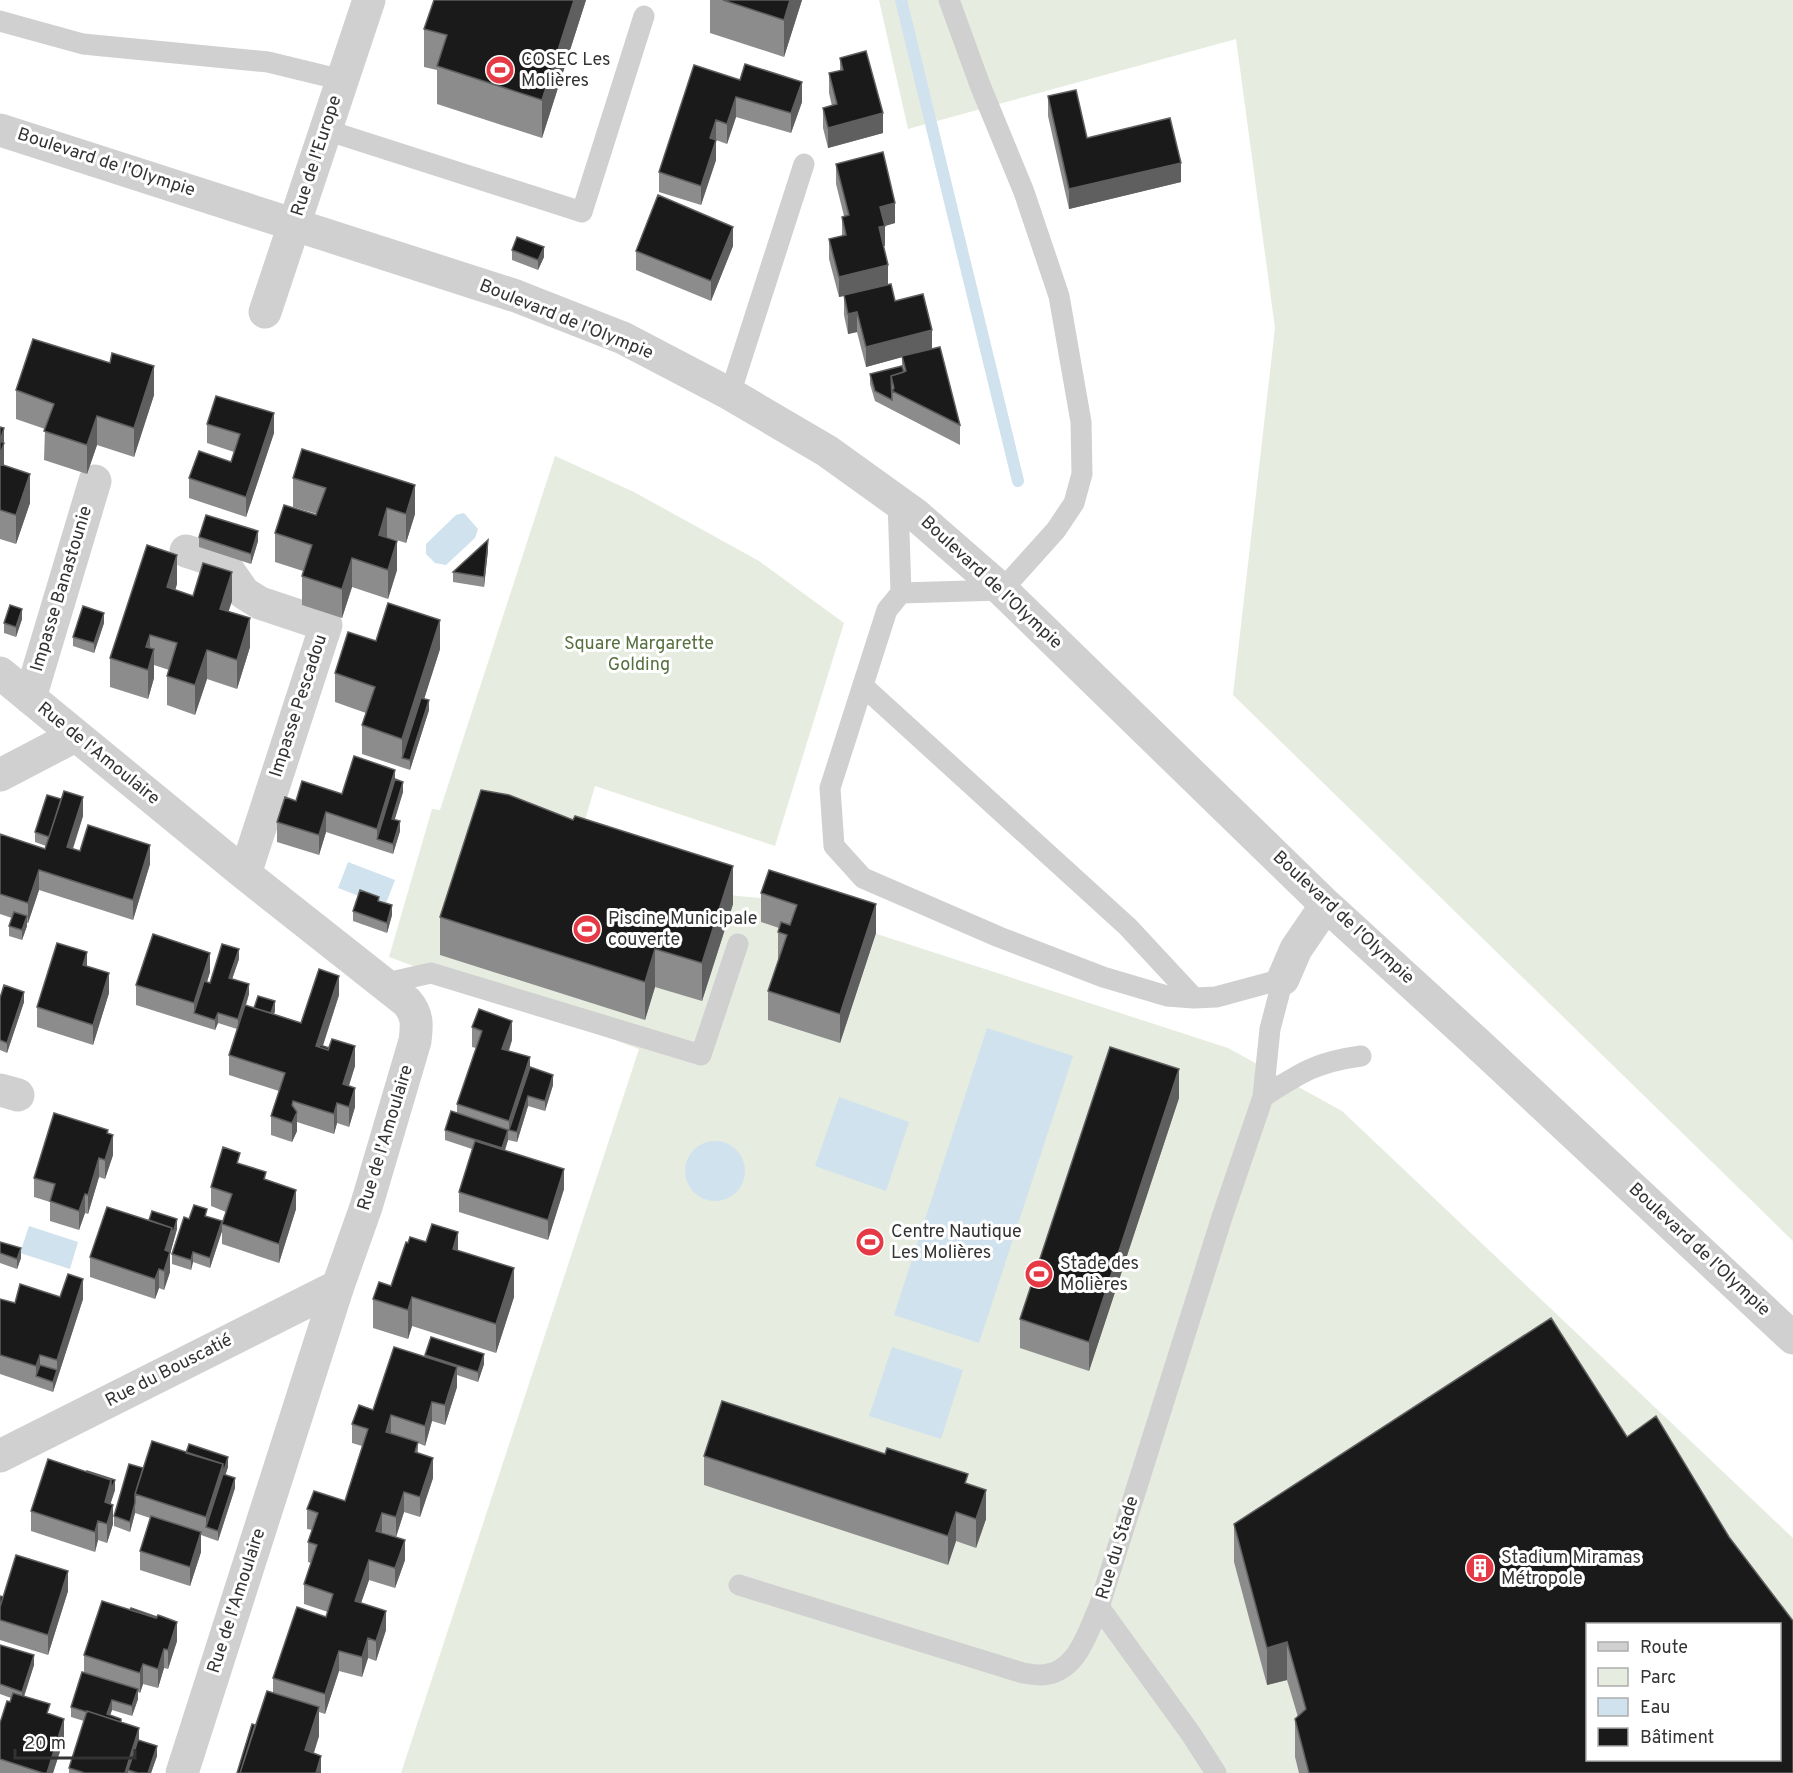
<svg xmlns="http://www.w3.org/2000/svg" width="1793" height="1773" viewBox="0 0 1793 1773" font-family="Overpass,sans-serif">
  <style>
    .green { fill: #e6ecdf; fill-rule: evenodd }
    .water { fill: #cfe2ee }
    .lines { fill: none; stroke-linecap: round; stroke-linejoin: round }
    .stream { stroke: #cfe2ee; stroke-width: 12 }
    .service { stroke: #d0d0d0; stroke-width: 21 }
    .minor { stroke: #d0d0d0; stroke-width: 33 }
    .wall { fill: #8c8c8c }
    .shaded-wall { fill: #5f5f5f }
    .building { fill: #1a1a1a; stroke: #5f5f5f; stroke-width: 1.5; fill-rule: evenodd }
    .labels { text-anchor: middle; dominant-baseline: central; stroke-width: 6; stroke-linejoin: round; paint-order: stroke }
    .poi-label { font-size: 18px; fill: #333; stroke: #fff; text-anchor: start }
    .street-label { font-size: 18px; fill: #333; stroke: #fff }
    .park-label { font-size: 18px; fill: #56703f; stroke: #fff }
  </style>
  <rect width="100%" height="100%" fill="#fff"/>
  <path class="green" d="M879 0H1793V1241L1233 695 1275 328 1236 39 908 129Z
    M555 456 634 492 759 561 844 623 775 846 595 786 575 854 688 891 769 899 1228 1048 1342 1111 1793 1538V1773H401L639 1049 389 957 432 809 440 810ZM1588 1624H1780V1760H1588Z"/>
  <path class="water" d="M464 513 478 529 475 538 446 565 435 563 426 554V544L456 515Z
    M348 862 395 880 385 906 338 888Z
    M987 1028 1073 1056 979 1343 894 1315Z
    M839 1097 909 1122 886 1191 815 1166Z
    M685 1171a30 30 0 1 1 60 0a30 30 0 1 1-60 0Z
    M29 1226 78 1242 70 1269 20 1253Z
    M892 1347 963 1370 941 1439 869 1416Z"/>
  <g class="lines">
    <path class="stream" d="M901 0 1018 481"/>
    <path class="service" d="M0 21 83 44 268 62 342 80
      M326 130 582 212 644 16
      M730 394 804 164
      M901 593 1002 590 1056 530 1074 503 1082 474 1081 422 1059 296 1024 192 980 85 949 0
      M863 686 1128 927 1194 998
      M382 984 431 973 701 1055 738 944
      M1263 1097C1300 1073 1316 1062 1361 1056
      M739 1585 1023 1673C1029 1674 1036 1675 1042 1675 1077 1673 1087 1633 1099 1607L1222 1217 1263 1097 1270 1029 1283 979 1216 997 1194 998 1167 996 1103 977 999 937 863 878 834 846 830 788 887 610 901 593 898 501
      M1099 1607 1191 1734 1216 1773"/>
    <path class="minor" d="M0 130 516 296 623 338 730 394 827 451 916 515 1002 590 1326 905 1477 1043 1793 1338
      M265 312 369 0
      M186 551 223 563 244 593 260 603 326 625 245 874
      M0 673 245 874 407 1002C418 1015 417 1025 415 1041L366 1207 338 1286 182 1773
      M30 698 95 481
      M0 775 75 736
      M1283 979 1296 949 1326 905
      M0 1090 18 1095
      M0 1456 338 1286"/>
  </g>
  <path class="wall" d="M434 0H586L542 138 437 104V70L424 67V29Z
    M710 0H802L784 57 710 33Z
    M840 58 883 133 828 148 823 128V108L832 106 829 93V73L840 71Z
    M694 65 802 102 791 133 736 117 727 144 716 140V160L701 205 659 192V172Z
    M1048 96 1087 138 1181 182 1069 209 1048 116Z
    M836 164 895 223 885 226V246H883L888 284 895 301 932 348 960 425V445L875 401 870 384V374L902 366V357L866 367 857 332 848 334 844 315V296L839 297 829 259V239L842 236V217L844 216 836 184Z
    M733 246 711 301 636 270V251Z
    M512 250 544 257 538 270 512 260Z
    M16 390 154 395 134 457 97 445 87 474 44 460 45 429 16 419Z
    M207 424 274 433 246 517 189 498V478L231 462 234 452 207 443Z
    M0 427 4 428V465L30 503 16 544 0 539Z
    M293 478 415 514 406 543 387 537 397 570 388 599 352 587 342 618 302 605V576L303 571 275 562V533L316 515 317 514 293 507Z
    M199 537 258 541 251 564 199 547Z
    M488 550 484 587 453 582V572Z
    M177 584 175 590 193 596 232 601 228 611 250 647 237 689 207 679 195 715 167 705V676L169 670 154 665V678L148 699 110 687V658Z
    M22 619 16 637 4 633V623Z
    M104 623 94 653 73 646V637Z
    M440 649 424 699 429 710 410 770 362 754V725L366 713 335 702V673Z
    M395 779 403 792 394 819 400 831 393 854 326 832 319 855 277 842V822L296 801 342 794Z
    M83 816 73 849 80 851 150 864 133 920 39 890 28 923H27V926L22 940 9 936V926L12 918 0 914V834L45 849 46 846 35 842V832Z
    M769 870 876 933 840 1043 768 1020V991L778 961V932L779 928 761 922V893Z
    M379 902 392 915 387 933 353 921V911Z
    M733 904 702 1001 655 987 645 1020 440 955V917Z
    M239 959 232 979 249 994 246 1005 254 1008 275 1011 274 1014 301 1023 339 995 323 1046 355 1066 349 1086 355 1107 349 1127 337 1123 334 1134 297 1122V1131L292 1142 271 1135V1116L279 1091 229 1075V1055L237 1029 218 1023 215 1030 136 1005V985L210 972 207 982 210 983Z
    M87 966 109 993 93 1045 37 1027V1007Z
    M0 998 24 1002 7 1053 0 1050Z
    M472 1027 512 1040 509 1051 553 1085 545 1111 528 1106 517 1142 508 1140 505 1151 564 1189 548 1240 459 1212V1192L472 1149 445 1140V1130L457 1113V1104L476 1048 472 1047Z
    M1179 1098 1089 1371 1020 1348V1319Z
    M108 1133 113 1155 105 1179 99 1177 88 1214 85 1213 79 1230 50 1221V1202L34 1197V1178Z
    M240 1164 266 1180 296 1209 279 1263 222 1244V1224L226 1212 211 1206V1187Z
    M207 1217 222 1231 210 1268 193 1262 191 1270 172 1264V1254L189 1219Z
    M177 1229 170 1254V1272L164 1290 159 1288 155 1299 90 1277V1257Z
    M0 1242 21 1258 17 1269 0 1263Z
    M426 1242 458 1250 514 1297 496 1353 412 1326 408 1339 373 1328V1299L391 1286 408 1243Z
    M60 1297 83 1299 53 1392 0 1374V1299L15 1303Z
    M425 1355 484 1364 478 1382 457 1375V1387L445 1425 432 1421 425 1446 418 1443V1453L433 1478 420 1517 404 1512 396 1537 382 1532 405 1560 395 1588 369 1580 361 1603 386 1630 376 1661 368 1658 362 1677 339 1671 325 1714 319 1712V1736L314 1753 321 1773 255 1725 273 1693V1678L326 1617 328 1612 304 1604V1584L311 1563 308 1562V1542L312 1530 307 1529V1509L345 1501 362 1446 352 1443V1424L373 1410 425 1357Z
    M1627 1437 1729 1537 1793 1773H1299L1295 1757V1719L1298 1717 1287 1680 1267 1685 1234 1562V1524Z
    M704 1456 986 1519 976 1548 956 1541 948 1565 704 1485Z
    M228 1467 225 1475 235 1488 218 1541 201 1535V1552L190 1586 140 1570V1551L150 1518 135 1513 130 1532 114 1526V1516L143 1468Z
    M115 1490 110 1504 113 1524 107 1543 98 1540 95 1552 31 1531V1511Z
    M68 1591 48 1655 0 1640V1596L3 1597Z
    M177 1641 168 1669 164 1668 158 1688 143 1684 140 1693 138 1692V1699L132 1716 112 1710 110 1715 121 1722 139 1740 157 1756 151 1773H69V1768L84 1721 71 1717V1707L84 1673V1655Z
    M0 1645 34 1665 24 1697 50 1714 64 1739 53 1773H0V1723L11 1698 0 1694Z"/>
  <path class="shaded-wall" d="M574 0H586L542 138V100Z
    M790 0H802L784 57V20Z
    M802 82V102L791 133V113Z
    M736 97V117L727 144V124Z
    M883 113V133L828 148V128Z
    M716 120V160L701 205V186L710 138Z
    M1181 163V182L1069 209V189Z
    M895 203V223L881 227 885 226V246L879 247V227L880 207Z
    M733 227V246L711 301V281Z
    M544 247V257L538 270V260Z
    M888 265V285L839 297V277Z
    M857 312V332L848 334V314Z
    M932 330V349L866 367V347Z
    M154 366V395L134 457V428Z
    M274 413V433L246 517V497Z
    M97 416V445L87 474V445Z
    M4 428V472L0 484V441Z
    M30 474V503L16 544V515Z
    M415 485V514L406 543V514Z
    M387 508V537L379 564V535Z
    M258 531V541L251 564V554Z
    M488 540V550L484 587V577Z
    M397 541V570L388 599V570Z
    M177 555V584L167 616V587Z
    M352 558V587L342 618V589Z
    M232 572V601L220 638V609Z
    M22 609V619L16 637V627Z
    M104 613V623L94 653V643Z
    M250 618V647L237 689V660Z
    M440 620V649L405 759 402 758V768V739Z
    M150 635V662L154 649V678L148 699V670L146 647Z
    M207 650V679L195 715V685Z
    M429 700V710L410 770V760Z
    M395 770V789L377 839V829Z
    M403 782V792L392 829V819Z
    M83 797V816L67 866V847Z
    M326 812V832L319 855V835Z
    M400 821V831L393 854V844Z
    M150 845V864L133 920V900Z
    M733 866V904L702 1001V963Z
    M39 870V890L28 923V903Z
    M876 904V933L840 1043V1014Z
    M392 905V915L387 933V923Z
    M27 916V926L22 940V930Z
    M239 949V959L229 988V978Z
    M655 949V987L645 1020V982Z
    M87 952V972L83 965Z
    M210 953V972L197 1014 194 1013V1003Z
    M109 973V993L93 1045V1025Z
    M339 976V995L319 1057 316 1046Z
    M249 984V994L238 1029V1019Z
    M24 992V1002L7 1053V1043Z
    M275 1001V1011L268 1032V1022Z
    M218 1013V1023L215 1030V1020Z
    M512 1021V1040L502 1068V1049Z
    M355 1046V1066L343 1103V1084Z
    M530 1057V1077L509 1130V1141V1121Z
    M1179 1069V1098L1089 1371V1342Z
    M553 1075V1085L545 1111V1101Z
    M355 1088V1107L349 1127V1107Z
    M528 1096V1106L517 1142V1132Z
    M293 1101V1120L297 1112V1131L292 1142V1105Z
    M337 1103V1123L334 1134V1114Z
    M508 1130V1140L502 1158V1148Z
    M113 1135V1155L105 1179V1160Z
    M99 1158V1177L88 1214V1195Z
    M564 1169V1189L548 1240V1220Z
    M296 1190V1209L279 1263V1244Z
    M85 1194V1213L79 1230V1211Z
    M177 1219V1229L170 1254V1272L164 1290 165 1250 172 1228Z
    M222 1221V1231L210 1268V1258Z
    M458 1232V1261L453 1249Z
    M21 1248V1258L17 1269V1259Z
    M193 1252V1262L191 1270V1260Z
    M514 1268V1297L496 1353V1324Z
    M159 1269V1288L155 1299V1279Z
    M83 1279V1299L53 1392V1382L57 1370V1360Z
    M412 1297V1326L408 1339V1310Z
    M484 1354V1364L478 1382V1372Z
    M40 1355V1375L36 1376V1366Z
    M457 1367V1387L445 1425V1405Z
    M432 1402V1421L425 1446V1426Z
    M391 1415V1435L386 1432Z
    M228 1457V1467L209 1528 206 1527V1517L223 1464Z
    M433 1458V1478L420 1517V1497Z
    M235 1478V1488L218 1541V1531Z
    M111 1480H115V1490L105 1521V1502Z
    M986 1490V1519L976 1548V1519Z
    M404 1492V1512L396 1537V1517Z
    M135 1503V1513L130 1532V1522Z
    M113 1505V1524L107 1543V1524Z
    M956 1512V1541L948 1565V1536Z
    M382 1513V1532L376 1531Z
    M98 1521V1540L95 1552V1532Z
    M201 1532V1552L190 1586V1567Z
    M405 1540V1560L395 1588V1568Z
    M369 1560V1580L355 1620V1601Z
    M68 1571V1591L48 1655V1635Z
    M386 1611V1630L376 1661V1641Z
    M177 1622V1641L168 1669V1650Z
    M368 1638V1658L362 1677V1657Z
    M1287 1642V1680L1267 1685V1648Z
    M164 1649V1668L158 1688V1669Z
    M339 1651V1671L325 1714V1694Z
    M34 1655V1665L22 1702V1692Z
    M143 1664V1684L140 1693V1673Z
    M138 1689V1699L132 1716V1706Z
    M112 1700V1710L107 1724V1714Z
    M319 1707V1736L307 1773 305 1750Z
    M64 1719V1739L53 1773H47Z
    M139 1728V1748L128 1770V1773H125Z
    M157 1746V1756L151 1773H148Z
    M321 1756V1773H316Z"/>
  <path class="building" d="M434 0H574L542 100 437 66 447 35 424 29Z
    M723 0H790L784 20Z
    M866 51 883 113 828 128 823 108 837 104 829 73 843 70 840 58Z
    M745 64 802 82 791 113 736 97 727 124 716 120 710 138 716 140 701 186 659 172 694 65 740 80Z
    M1076 90 1087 138 1170 118 1181 163 1069 189 1048 96Z
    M883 152 895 203 880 207 885 226 879 227 888 265 839 277 829 239 846 235 842 217 849 215 836 164Z
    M658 195 733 227 711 281 636 251Z
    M517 237 544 247 538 260 512 250Z
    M891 284 895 301 923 294 932 330 866 347 857 312 848 314 844 295Z
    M33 339 110 363 112 353 154 366 134 428 97 416 87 445 44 431 54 404 16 390Z
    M940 347 960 425 892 391 894 388 891 376 906 371 902 356Z
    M902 366 904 372 891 376 892 400 875 391 870 374Z
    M216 396 274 413 246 497 189 478 199 451 231 462 240 434 207 424Z
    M0 427 4 428 0 441 4 443 0 455Z
    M302 449 415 485 406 514 387 508 379 535 397 541 388 570 352 558 342 589 302 576 312 545 275 533 284 505 316 515 326 488 293 478Z
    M0 464 30 474 16 515 0 510Z
    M206 515 258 531 251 554 199 537Z
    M488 540 484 577 453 572Z
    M147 545 177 555 167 587 193 596 203 563 232 572 220 609 250 618 237 660 207 650 195 685 167 676 177 643 150 635 146 647 154 649 148 670 110 658Z
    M388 603 440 620 402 739 362 725 375 687 335 673 348 632 376 641Z
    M10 605 22 609 16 627 4 623Z
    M83 606 104 613 94 643 73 637Z
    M421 698 429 700 410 760 402 758Z
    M354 756 395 770 377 829 326 812 319 835 277 822 285 797 296 801 302 781 342 794Z
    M395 779 403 782 392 819 400 821 393 844 377 839Z
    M481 790 509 795 573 820 575 816 733 866 702 963 655 949 645 982 440 917Z
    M64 791 83 797 67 847 80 851 88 825 150 845 133 900 39 870 28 903 0 894V834L45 849Z
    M47 795 61 799 49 837 35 832Z
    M769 870 876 904 840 1014 768 991 787 935 778 932 781 922 790 925 797 905 761 893Z
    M360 890 379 897 378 901 392 905 387 923 353 911Z
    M14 912 27 916 22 930 9 926Z
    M153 934 210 953 194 1003 136 985Z
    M57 943 87 952 83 965 109 973 93 1025 37 1007Z
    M222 944 239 949 229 978 249 984 238 1019 218 1013 215 1020 194 1013 204 981 210 983Z
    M319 969 339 976 316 1046 328 1050 332 1039 355 1046 343 1084 355 1088 349 1107 337 1103 334 1114 293 1101 292 1105 297 1112 292 1123 271 1116 285 1073 229 1055 245 1005 301 1023Z
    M4 985 24 992 7 1043 0 1040V998Z
    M258 996 275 1001 271 1013 254 1008Z
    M479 1009 512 1021 502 1049 530 1057 509 1121 457 1104 482 1031 472 1027Z
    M320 1045 329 1048 328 1050 319 1047Z
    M1110 1047 1179 1069 1089 1342 1020 1319Z
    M530 1067 553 1075 545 1101 528 1096 517 1132 509 1130Z
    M451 1111 508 1130 502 1148 445 1130Z
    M54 1113 108 1130 107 1133 113 1135 105 1160 99 1158 88 1195 85 1194 79 1211 50 1201 55 1184 34 1178Z
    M475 1141 564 1169 548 1220 459 1192Z
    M223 1147 240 1153 237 1163 266 1172 264 1179 296 1190 279 1244 222 1224 232 1194 211 1187Z
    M194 1205 207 1209 205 1216 222 1221 210 1258 193 1252 191 1260 172 1254 184 1217 189 1219Z
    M107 1207 172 1228 165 1250 170 1252 164 1271 159 1269 155 1279 90 1257Z
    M152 1211 177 1219 172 1237V1228L149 1220Z
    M432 1224 458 1232 453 1249 514 1268 496 1324 412 1297 408 1310 373 1299 379 1282 391 1286 406 1242 408 1243 410 1237 426 1242Z
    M0 1242 21 1248 17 1259 0 1253Z
    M68 1274 83 1279 57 1360 40 1355 36 1366 0 1355V1299L15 1303 20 1284 60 1297Z
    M1551 1318 1627 1437 1656 1416 1729 1537 1793 1621V1773H1309L1295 1719 1306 1709 1287 1642 1267 1648 1234 1524ZM1587 1624H1779V1760H1587Z
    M431 1337 484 1354 478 1372 425 1355Z
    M394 1347 457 1367 445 1405 432 1402 425 1426 391 1415 386 1432 418 1442 415 1452 433 1458 420 1497 404 1492 396 1517 382 1513 376 1531 405 1540 395 1568 369 1560 355 1601 386 1611 376 1641 368 1638 362 1657 339 1651 325 1694 273 1678 297 1607 326 1617 333 1594 304 1584 317 1545 308 1542 318 1513 307 1509 314 1491 345 1501 368 1429 352 1424 359 1405 373 1410Z
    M40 1365 57 1370 53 1382 36 1376Z
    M722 1401 885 1454 887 1448 968 1474 965 1483 986 1490 976 1519 956 1512 948 1536 704 1456Z
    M152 1441 223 1464 206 1517 135 1494Z
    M189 1444 228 1457 223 1474V1464L186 1453Z
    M48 1459 111 1480 105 1502 113 1505 107 1524 98 1521 95 1532 31 1511Z
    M129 1464 143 1468 135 1494V1503L130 1522 114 1516Z
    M87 1471 115 1480 111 1490V1480L87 1472Z
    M223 1474 235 1478 218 1531 206 1527Z
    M151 1516 201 1532 190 1567 140 1551Z
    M16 1555 68 1571 48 1635 0 1620V1607Z
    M0 1596 3 1597 0 1607Z
    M102 1601 156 1618 158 1615 177 1622 168 1650 164 1649 158 1669 143 1664 140 1673 84 1655Z
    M131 1608 157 1617 156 1618 130 1610Z
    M0 1645 34 1655 22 1692 0 1684Z
    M82 1672 138 1689 132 1706 112 1700 107 1714 121 1719V1722L87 1711V1712L71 1707Z
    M267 1691 319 1707 305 1750 321 1756 316 1773H240Z
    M13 1693 50 1704 47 1713 64 1719 47 1773H43L0 1759V1723L7 1701 10 1702Z
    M87 1711 139 1728 125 1773H85L69 1768Z
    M252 1724 255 1725 240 1773H237Z
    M138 1740 157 1746 148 1773H138L128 1770Z"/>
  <defs>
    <g id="stadium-disc" transform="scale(1.5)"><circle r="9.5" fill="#e63946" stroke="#fff"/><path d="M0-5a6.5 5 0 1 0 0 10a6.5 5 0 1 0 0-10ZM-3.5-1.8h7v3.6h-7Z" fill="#fff"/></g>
    <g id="building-disc" transform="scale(1.5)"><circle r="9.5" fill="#e63946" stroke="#fff"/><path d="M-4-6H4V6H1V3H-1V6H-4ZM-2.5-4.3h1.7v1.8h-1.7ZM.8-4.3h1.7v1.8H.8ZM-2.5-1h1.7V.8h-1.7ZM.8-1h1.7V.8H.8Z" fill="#fff"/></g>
  </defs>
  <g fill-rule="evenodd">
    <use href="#stadium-disc" x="500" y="70"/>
    <use href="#stadium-disc" x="587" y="929"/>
    <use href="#stadium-disc" x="870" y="1242"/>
    <use href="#stadium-disc" x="1039" y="1274"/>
    <use href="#building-disc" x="1480" y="1568"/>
  </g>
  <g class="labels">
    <g class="poi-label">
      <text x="521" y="60">COSEC Les<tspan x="521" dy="21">Molières</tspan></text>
      <text x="608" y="919">Piscine Municipale<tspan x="608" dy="21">couverte</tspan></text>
      <text x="891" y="1232">Centre Nautique<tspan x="891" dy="21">Les Molières</tspan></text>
      <text x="1060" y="1264">Stade des<tspan x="1060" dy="21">Molières</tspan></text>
      <text x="1501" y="1558">Stadium Miramas<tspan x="1501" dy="21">Métropole</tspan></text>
    </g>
    <g class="street-label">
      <text transform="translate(317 156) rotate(-72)">Rue de l'Europe</text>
      <text transform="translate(106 163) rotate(18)">Boulevard de l'Olympie</text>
      <text transform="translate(566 320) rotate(22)">Boulevard de l'Olympie</text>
      <text transform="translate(991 583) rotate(43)">Boulevard de l'Olympie</text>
      <text transform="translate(62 589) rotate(-73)">Impasse Banastounie</text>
      <text transform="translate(299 706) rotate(-72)">Impasse Pescadou</text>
      <text transform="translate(98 754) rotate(39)">Rue de l'Amoulaire</text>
      <text transform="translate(1343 918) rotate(43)">Boulevard de l'Olympie</text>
      <text transform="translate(386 1138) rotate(-73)">Rue de l'Amoulaire</text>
      <text transform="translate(1699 1250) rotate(43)">Boulevard de l'Olympie</text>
      <text transform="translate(169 1371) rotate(-27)">Rue du Bouscatié</text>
      <text transform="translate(1118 1548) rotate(-73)">Rue du Stade</text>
      <text transform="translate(237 1601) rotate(-72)">Rue de l'Amoulaire</text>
    </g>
    <g class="park-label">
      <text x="639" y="644">Square Margarette<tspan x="639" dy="21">Golding</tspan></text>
    </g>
  </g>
  <rect x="1586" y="1623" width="195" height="138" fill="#ffffff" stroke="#adadad" stroke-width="1.5"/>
  <rect x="1598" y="1642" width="30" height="9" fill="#d0d0d0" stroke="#adadad" stroke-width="1.5"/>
  <text x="1640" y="1653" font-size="18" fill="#333333">Route</text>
  <rect x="1598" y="1668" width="30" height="18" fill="#e6ecdf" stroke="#adadad" stroke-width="1.5"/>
  <text x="1640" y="1683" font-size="18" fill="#333333">Parc</text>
  <rect x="1598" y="1698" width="30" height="18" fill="#cfe2ee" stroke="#adadad" stroke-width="1.5"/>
  <text x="1640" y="1713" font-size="18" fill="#333333">Eau</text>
  <rect x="1598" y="1728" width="30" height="18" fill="#1a1a1a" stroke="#adadad" stroke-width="1.5"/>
  <text x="1640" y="1743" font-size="18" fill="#333333">Bâtiment</text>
  <path d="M15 1749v9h120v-9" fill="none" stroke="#333333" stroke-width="3"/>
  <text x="24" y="1749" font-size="18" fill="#333333" stroke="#ffffff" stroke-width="4.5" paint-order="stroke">20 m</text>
</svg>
